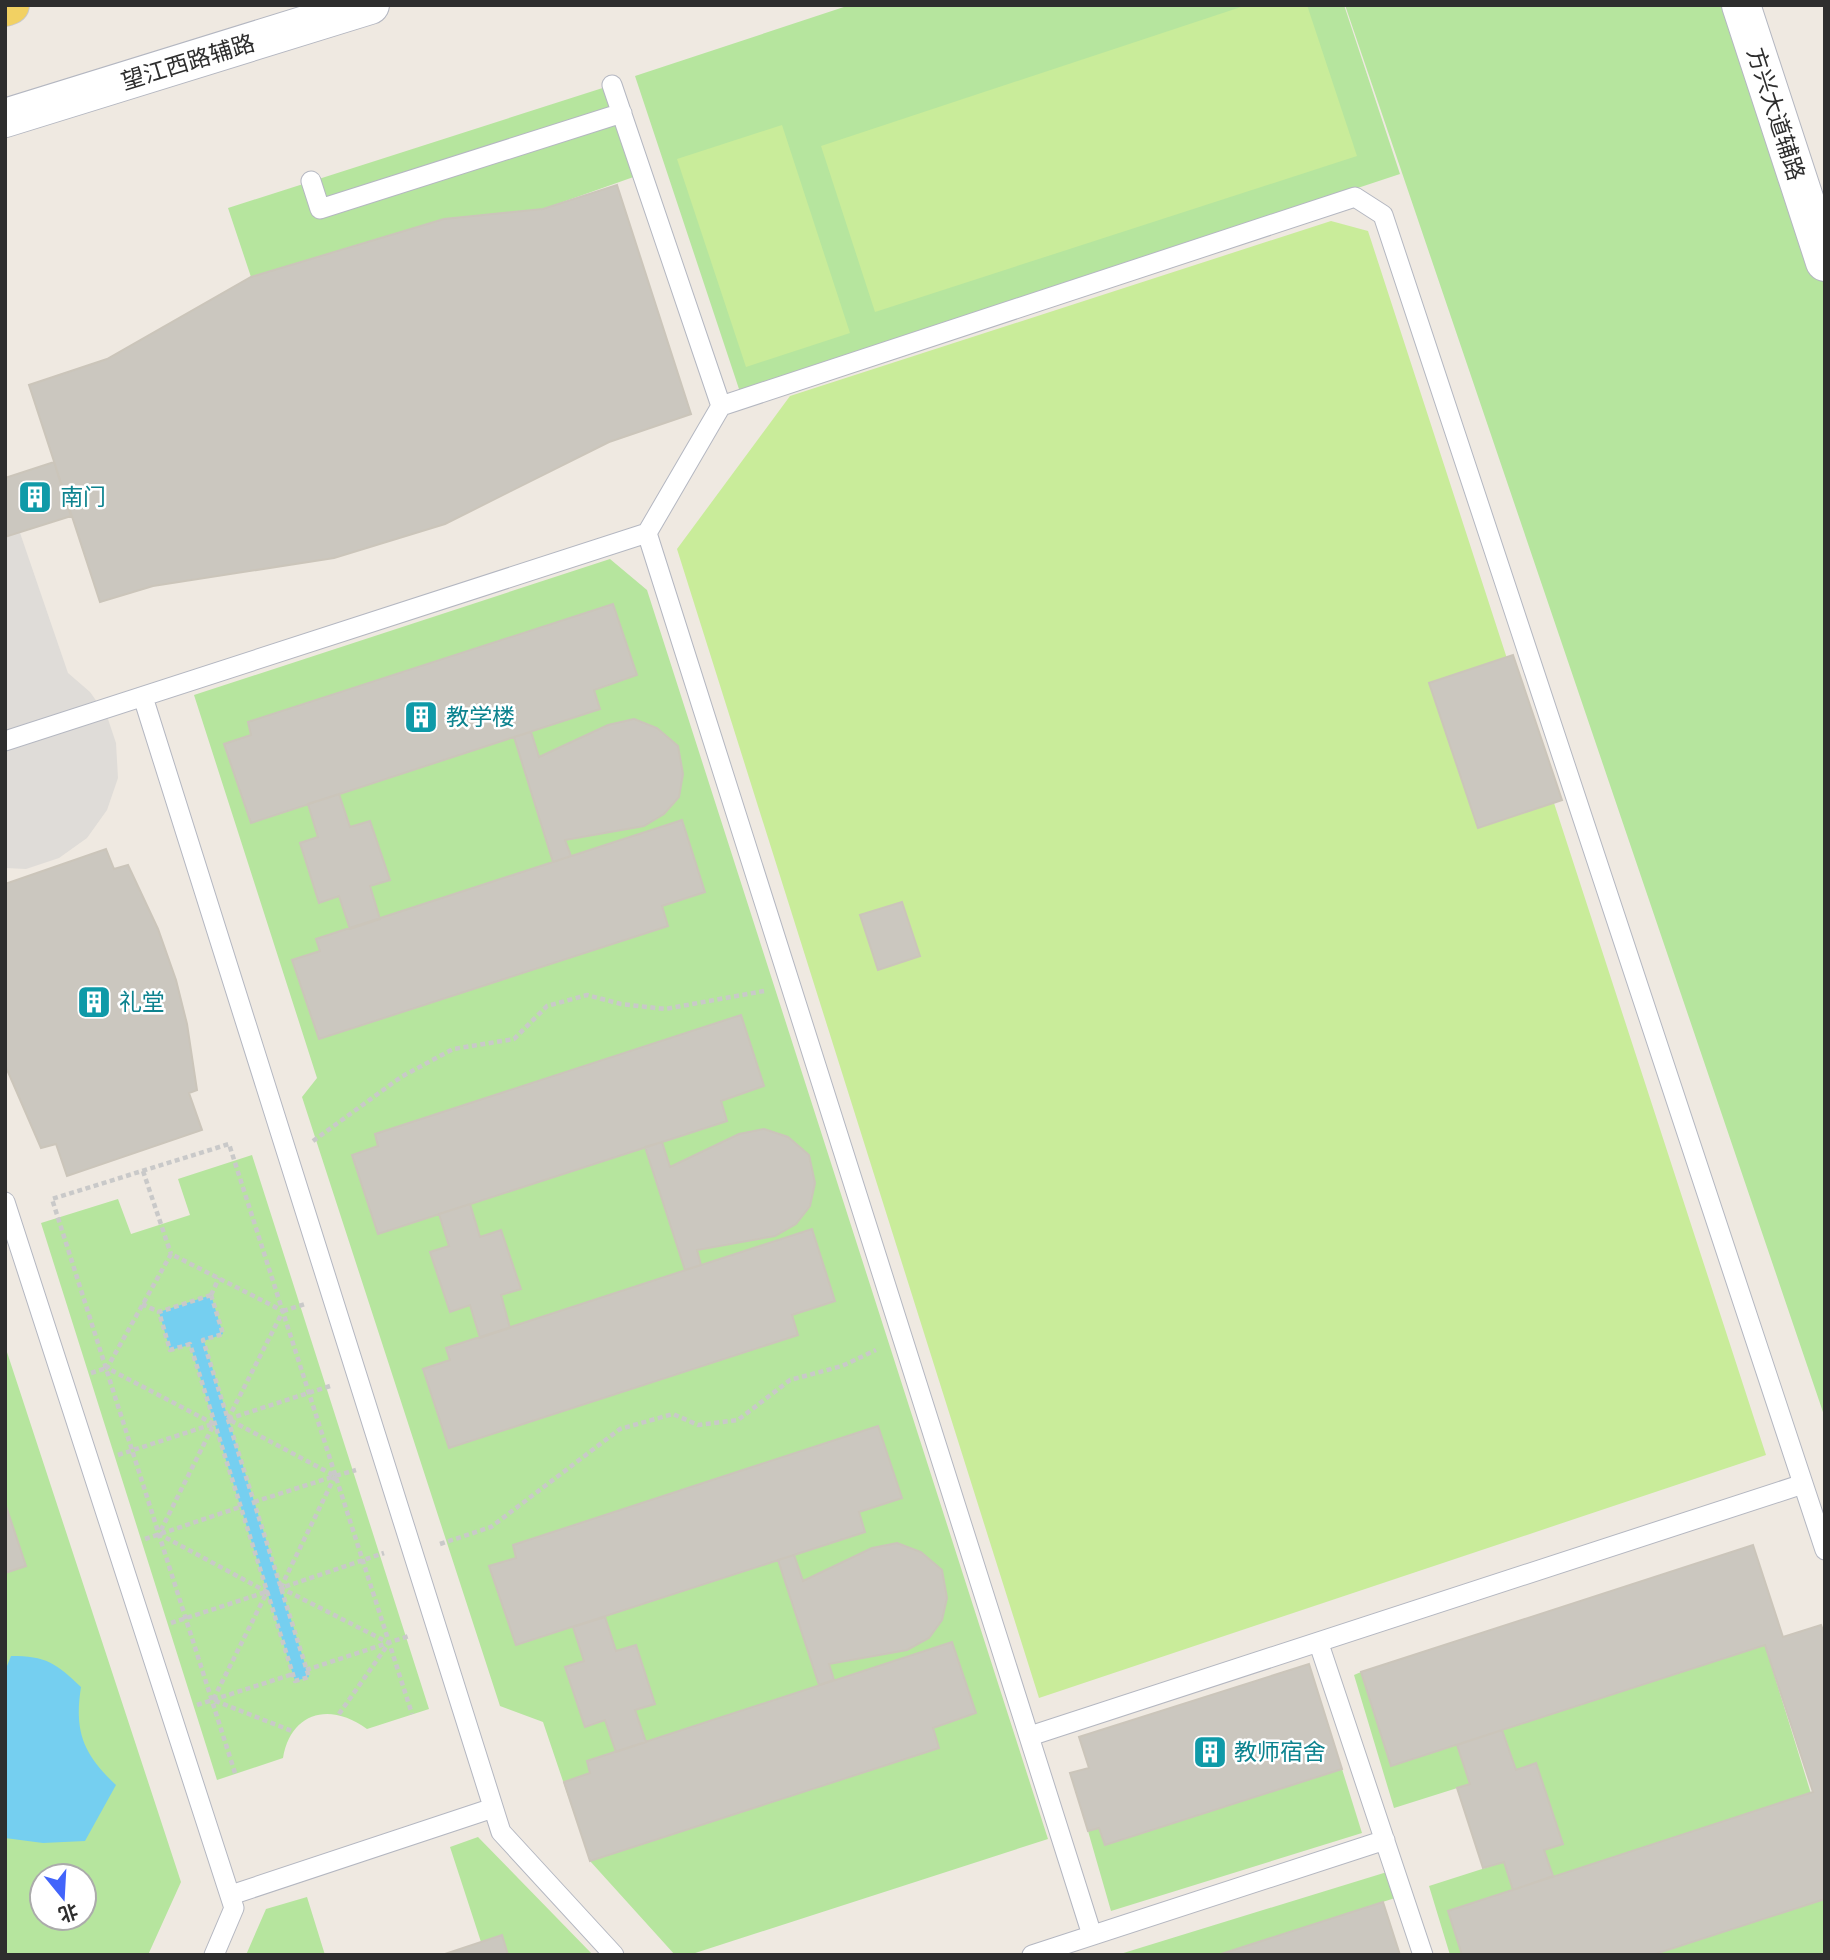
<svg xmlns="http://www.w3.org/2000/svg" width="1830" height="1960" viewBox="0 0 1830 1960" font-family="Poppins,'Noto Sans SC',sans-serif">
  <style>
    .green { fill: #b6e59e; fill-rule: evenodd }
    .pitch { fill: #c9ec9a }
    .plaza { fill: #dfdcd8 }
    .water { fill: #75cff0 }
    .building { fill: #cbc7bf; stroke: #cbc5ba; stroke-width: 2 }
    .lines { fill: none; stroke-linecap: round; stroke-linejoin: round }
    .lane-casing { stroke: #b4b7c1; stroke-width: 21 }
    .street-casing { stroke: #b4b7c1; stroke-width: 40 }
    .secondary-casing { stroke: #b4b7c1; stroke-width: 40 }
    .primary-casing { stroke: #c9c9c9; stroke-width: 40 }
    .path { stroke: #c9c9c9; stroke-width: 4.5; stroke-dasharray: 5 3.5; stroke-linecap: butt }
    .lane { stroke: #fff; stroke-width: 19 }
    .street { stroke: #fff; stroke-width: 38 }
    .secondary { stroke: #fff; stroke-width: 38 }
    .primary { stroke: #f2d163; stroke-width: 38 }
    .labels { text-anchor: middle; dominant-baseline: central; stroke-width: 5; stroke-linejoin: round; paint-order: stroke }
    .street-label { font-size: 23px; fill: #2e2e2e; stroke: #fff }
    .culture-label { font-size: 23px; fill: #0d838f; stroke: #fff; text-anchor: start }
  </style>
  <rect width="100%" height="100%" fill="#efe9e1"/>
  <path class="green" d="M850 5H1344L1400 174 740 392 635 76Z
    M1345 5H1741L1825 262V1418Z
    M612 85 642 174 543 209 251 277 228 208Z
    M610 559 647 590 1048 1839 689 1955H675L590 1861 543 1722 500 1706 302 1097 317 1078 194 695Z
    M252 1155 429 1709 367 1729C331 1702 291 1711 283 1758L217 1780 41 1223 118 1199 131 1234 190 1215 178 1179Z
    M5 1346 181 1882 148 1955H5ZM42 1876H84V1918H42Z
    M1765 1645 1825 1839V1955H1572L1544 1850 1563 1843 1536 1764 1516 1770 1502 1730Z
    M1361 1672 1391 1766 1457 1745 1470 1784 1394 1808 1354 1675Z
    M1342 1769 1362 1833 1111 1911 1088 1831 1099 1828 1105 1845Z
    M478 1837 593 1955H508L502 1935 481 1942 450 1847Z
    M1504 1862 1513 1890 1448 1911 1462 1955H1450L1429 1886Z
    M1387 1872 1395 1898 1218 1955H1117Z
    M307 1897 325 1955H246L266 1909Z"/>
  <path class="pitch" d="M1247 5H1307L1357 156 875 312 821 146Z
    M782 125 850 333 746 367 677 159Z
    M1331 221 1368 231 1766 1455 1039 1698 677 549 790 396Z"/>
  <path class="plaza" d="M5 489 68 673 90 692 107 716 116 743 118 778 107 810 87 838 59 858 26 869 5 868Z"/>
  <path class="water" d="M211 1295 223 1334 204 1341 309 1677 295 1681 190 1345 170 1350 159 1312Z
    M11 1656C46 1656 56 1663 81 1687 74 1731 83 1754 116 1785L85 1841 43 1843 5 1838V1671Z"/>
  <path class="building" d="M617 185 691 414 609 442 445 524 334 558 153 586 100 602 29 385 107 359 251 277 444 219 543 209Z
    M54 462 71 516 5 537V478Z
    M613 604 637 675 594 690 600 709 251 823 224 744 251 735 248 722Z
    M1513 655 1562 800 1478 828 1429 683Z
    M634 719 657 728 678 746 683 774 679 797 664 814 644 826 565 840 571 856 553 862 514 737 531 732 539 757 608 725Z
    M339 794 350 827 370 821 390 880 370 886 380 919 350 929 339 896 319 903 300 843 318 837 308 804Z
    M682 820 705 892 662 906 668 926 319 1039 292 960 320 951 316 939Z
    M106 849 114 869 128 865 158 929 176 980 187 1024 197 1090 189 1093 202 1130 67 1176 56 1144 41 1148 5 1065V884Z
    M902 902 920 956 878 970 860 915Z
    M741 1015 764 1086 721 1101 727 1121 378 1234 352 1155 378 1146 375 1134Z
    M764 1129 788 1137 809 1155 815 1183 810 1206 796 1224 775 1236 697 1250 701 1265 685 1270 645 1147 662 1142 670 1167 739 1134Z
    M470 1204 480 1237 501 1230 521 1289 501 1295 510 1328 480 1338 470 1305 450 1312 430 1252 449 1246 439 1214Z
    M812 1229 835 1301 792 1315 798 1335 449 1448 423 1369 450 1360 446 1348Z
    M878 1426 902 1498 859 1512 865 1532 516 1645 489 1566 516 1558 513 1545Z
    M5 1503 26 1566 5 1573Z
    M897 1543 921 1552 942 1570 947 1598 942 1620 929 1638 907 1650 829 1664 834 1680 819 1685 778 1560 794 1555 803 1581 872 1548Z
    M1753 1545 1783 1637 1821 1625 1825 1636V1899L1652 1955H1462L1448 1911 1813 1792 1765 1645 1391 1766 1361 1672Z
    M605 1617 616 1651 636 1645 655 1704 635 1710 646 1742 616 1752 605 1720 585 1727 565 1667 584 1661 573 1627Z
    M952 1642 976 1713 933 1728 939 1748 590 1861 564 1782 590 1773 587 1761Z
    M1309 1664 1342 1769 1105 1845 1099 1828 1088 1831 1070 1773 1089 1768 1079 1737Z
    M1502 1730 1516 1770 1536 1763 1563 1844 1544 1850 1553 1876 1513 1890 1504 1862 1483 1868 1457 1788 1470 1784 1457 1745Z
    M1383 1902 1400 1955H1218Z
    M502 1935 508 1955H442Z"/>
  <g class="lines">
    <g class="lane-casing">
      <path id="lane" d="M311 181 320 209 622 113
        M721 406 1355 197 1383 215 1825 1550
        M647 533 1092 1935
        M143 697 501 1832 614 1955
        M5 741 647 533 721 406 612 85
        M5 1202 234 1908 214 1955
        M1319 1644 1423 1955
        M1030 1736 1803 1484
        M231 1895 493 1808
        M1032 1955 1385 1840"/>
    </g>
    <g class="street-casing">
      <path id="street" d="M5 118 370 5"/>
    </g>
    <g class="secondary-casing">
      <path id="secondary" d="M1741 5 1825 262"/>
    </g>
    <g class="primary-casing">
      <path id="primary" d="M5 7 10 5"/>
    </g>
    <path class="path" d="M313 1141 401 1077 453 1049 514 1039 547 1006 587 995 621 1004 665 1009 764 991
      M143 1171 171 1254
      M211 1295 223 1334 203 1340 309 1677 295 1681 190 1344 170 1350 159 1312Z
      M211 1295 219 1278
      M142 1304 159 1312
      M283 1311 305 1304
      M91 1373 107 1368
      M330 1386 228 1419 335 1476 356 1470
      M228 1419 283 1311 171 1254 107 1368 214 1424 159 1534 267 1592 213 1700 292 1731
      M118 1455 213 1424
      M254 1502 335 1476 281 1587
      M145 1539 240 1507
      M440 1544 491 1527 620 1429 673 1414 698 1425 738 1420 790 1380 842 1366 876 1350
      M171 1623 266 1592
      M306 1670 409 1636
      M197 1705 293 1674
      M339 1714 389 1643 281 1588 384 1553
      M235 1773 52 1199 229 1144 412 1714"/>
    <use href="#lane" class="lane"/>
    <use href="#street" class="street"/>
    <use href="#secondary" class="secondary"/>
    <use href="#primary" class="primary"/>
  </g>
  <defs>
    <g id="building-square" transform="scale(1.75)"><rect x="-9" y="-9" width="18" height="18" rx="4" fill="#0f9aa8" stroke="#fff"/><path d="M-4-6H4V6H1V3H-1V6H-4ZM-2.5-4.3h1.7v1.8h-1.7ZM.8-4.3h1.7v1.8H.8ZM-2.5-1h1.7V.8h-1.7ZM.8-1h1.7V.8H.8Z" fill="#fff"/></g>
  </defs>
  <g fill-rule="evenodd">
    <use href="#building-square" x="35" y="497"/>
    <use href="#building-square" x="421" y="717"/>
    <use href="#building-square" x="94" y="1002"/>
    <use href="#building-square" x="1210" y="1752"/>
  </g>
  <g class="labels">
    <g class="street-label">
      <text transform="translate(188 62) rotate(-17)">望江西路辅路</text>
      <text transform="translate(1776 114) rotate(72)">方兴大道辅路</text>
    </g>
    <g class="culture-label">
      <text x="60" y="497">南门</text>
      <text x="446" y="717">教学楼</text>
      <text x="119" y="1002">礼堂</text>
      <text x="1234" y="1752">教师宿舍</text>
    </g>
  </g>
  <rect width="1830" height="1960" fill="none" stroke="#2e2e2e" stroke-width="14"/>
  <g transform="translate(63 1897) rotate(162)"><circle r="33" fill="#ffffff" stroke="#ababab" stroke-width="2"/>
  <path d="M0-5L12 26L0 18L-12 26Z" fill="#4264fb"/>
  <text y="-10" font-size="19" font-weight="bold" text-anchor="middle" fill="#2e2e2e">北</text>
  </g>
</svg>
